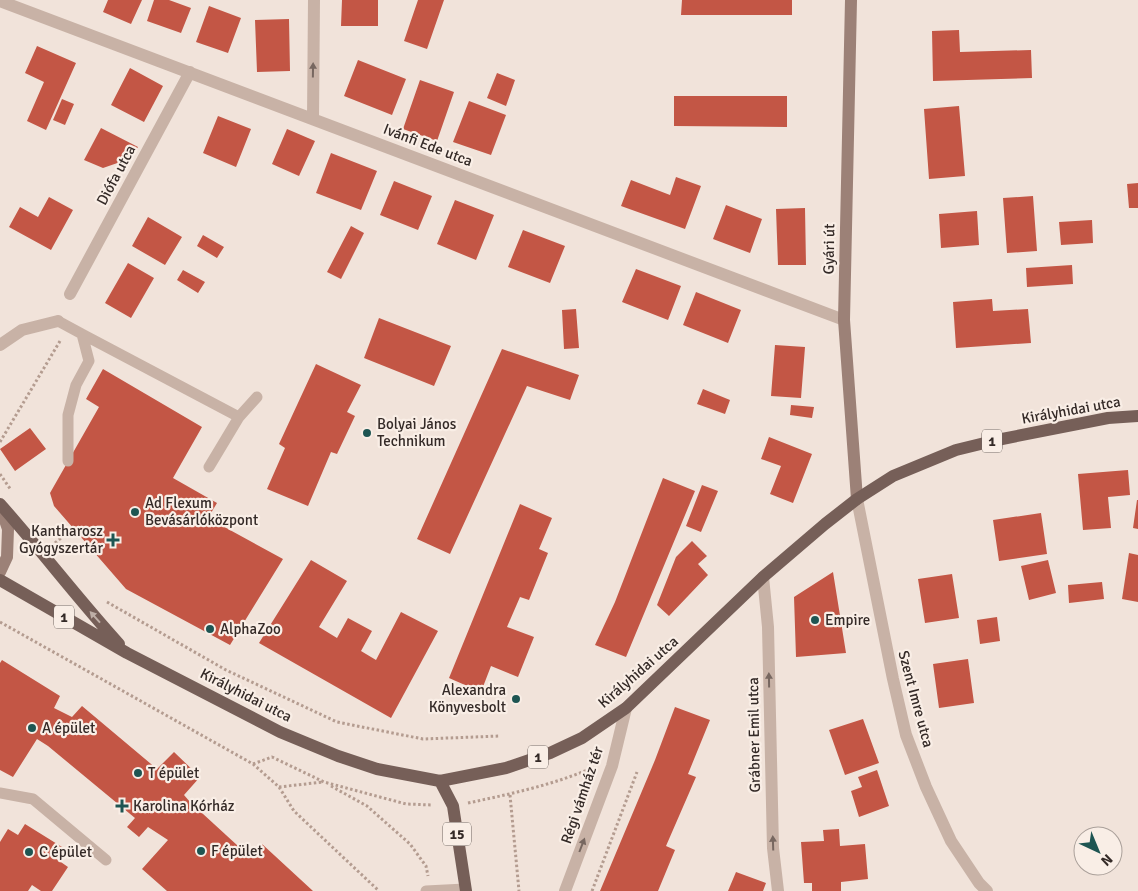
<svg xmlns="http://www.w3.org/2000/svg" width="1138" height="891" viewBox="0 0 1138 891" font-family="Signika,sans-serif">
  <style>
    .building { fill: #c35645 }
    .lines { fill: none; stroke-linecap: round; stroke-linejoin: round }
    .path { stroke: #b49c90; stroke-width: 3; stroke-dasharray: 2.5 2.5; stroke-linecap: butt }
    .lane { stroke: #c8b2a6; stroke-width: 11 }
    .street { stroke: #c8b2a6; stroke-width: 12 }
    .secondary { stroke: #9c8177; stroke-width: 12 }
    .primary { stroke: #765f58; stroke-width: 12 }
    .oneway { fill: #776760 }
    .oneway2 { fill: #beaea6 }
    .poi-dot { fill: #1e5552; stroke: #f9eee6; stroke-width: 2 }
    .labels { text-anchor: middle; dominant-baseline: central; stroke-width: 4.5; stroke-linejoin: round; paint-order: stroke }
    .shield { fill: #f9eee6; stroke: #6f6560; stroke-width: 1 }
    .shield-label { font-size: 14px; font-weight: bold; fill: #342a27 }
    .street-label { font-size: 15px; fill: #342a27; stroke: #f9eee6 }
    .poi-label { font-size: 15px; fill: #342a27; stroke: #f9eee6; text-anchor: start }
  </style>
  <rect width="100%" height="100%" fill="#f1e3da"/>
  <path class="building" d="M108 0H142L131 24 103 12Z
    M154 0H169L191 8 181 33 147 21Z
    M342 0H378V26H341Z
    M418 0H444L427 49 404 41Z
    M682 0H792V15H681Z
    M209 6 241 18 228 53 196 42Z
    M289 19 290 71 257 72 255 20Z
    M959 30 960 52 1031 50 1032 78 933 81 932 31Z
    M37 46 76 63 46 130 27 121 44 82 25 73Z
    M358 60 406 79 392 115 344 96Z
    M130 68 163 86 144 122 111 105Z
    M497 73 515 80 506 106 487 98Z
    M420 80 454 92 437 141 403 129Z
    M674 96H787V127L674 126Z
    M62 99 74 104 65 125 53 120Z
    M469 101 506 115 491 155 453 142Z
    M959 106 965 176 929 179 924 109Z
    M218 116 251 129 236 167 203 153Z
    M101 128 138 147 129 159 103 168 84 160Z
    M287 129 315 141 299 176 272 164Z
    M331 153 377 171 361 210 316 193Z
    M676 177 701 186 685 229 621 206 631 180 670 195Z
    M394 181 432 196 418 230 380 215Z
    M1138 183V208H1129L1127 184Z
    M1033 196 1037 251 1007 253 1003 198Z
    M49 197 73 210 51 250 9 227 20 207 38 217Z
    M455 200 494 215 476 260 437 244Z
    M726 205 762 219 750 253 713 239Z
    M805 208 806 265H778L776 209Z
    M977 211 979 245 941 248 939 214Z
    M148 217 182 237 165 265 132 246Z
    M1092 220 1093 243 1061 245 1059 222Z
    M351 226 364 233 341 279 327 272Z
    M523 230 565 246 550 283 508 267Z
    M203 235 224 247 217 258 197 246Z
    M128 263 154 278 131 318 105 303Z
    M1072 265 1073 284 1027 287 1026 268Z
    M636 269 681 286 668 320 622 302Z
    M183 270 205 282 198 293 177 280Z
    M696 292 741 310 728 343 683 325Z
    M992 299 993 311 1028 309 1031 343 956 348 953 302Z
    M576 309 579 348 564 349 562 310Z
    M379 318 451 346 434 386 364 358Z
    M775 345 805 347 801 398 771 396Z
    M502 349 579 375 570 400 527 386 450 554 417 539Z
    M316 364 361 385 347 412 355 416 337 454 331 452 308 506 267 489 285 448 279 444Z
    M103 369 202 427 173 478 217 503 208 518 283 559 230 645 126 589 54 506 50 493 99 407 86 399Z
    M703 389 730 400 725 414 697 404Z
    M791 405 814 407 812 418 790 415Z
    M30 428 46 449 15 471 0 449Z
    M769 437 812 454 793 503 770 494 781 466 761 459Z
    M1128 470 1130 495 1108 497 1111 528 1083 530 1078 474Z
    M663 478 695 491 626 657 595 645 615 602Z
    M702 485 718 491 701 532 686 526Z
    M1137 500H1138V529L1133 528Z
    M520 504 552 518 539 549 548 553 529 600 520 597 507 627 534 637 518 677 491 666 481 692 449 678Z
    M1041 513 1047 554 999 561 993 520Z
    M692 541 707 556 698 564 708 575 669 616 657 605 676 557Z
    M1129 553 1138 555V602L1122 599Z
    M311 560 347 581 319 627 337 638 348 618 372 631 361 651 376 660 401 612 438 631 391 718 259 643Z
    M1048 560 1056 593 1029 600 1021 566Z
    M833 572 846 653 796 657 794 597Z
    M952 574 959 618 925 623 918 579Z
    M1102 582 1104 599 1069 603 1068 585Z
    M997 617 1000 641 980 644 977 620Z
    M968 659 974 703 939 708 933 664Z
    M2 660 60 696 54 708 72 717 82 706 157 769 174 752 200 777 184 795 190 802 250 857 262 844 313 891H167L142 869 168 840 148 827 139 837 127 827 135 818 48 746 37 739 13 777 0 770V663Z
    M675 707 710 720 688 774 696 777 666 846 675 850 658 891H600L655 760Z
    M863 719 879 763 845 775 829 730Z
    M877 770 889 806 859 817 851 791 862 787 858 777Z
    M25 824 62 847 55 858 68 867 52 891H41L32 885 28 891H0V842L8 829 18 835Z
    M839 829 840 846 865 844 868 879 841 882V891H812V883H804L801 842 824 841 823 830Z
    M736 872 766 883 763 891H728Z"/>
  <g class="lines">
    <path class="path" d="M0 442 60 341
      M0 474 11 490
      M55 543 73 528
      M107 602 226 670 337 722 423 739 500 736
      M0 622 253 764 279 787 294 811 379 891
      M253 764 272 757 324 782 406 804 433 805
      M331 786 367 806 410 844 426 866 428 876
      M279 787 323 782
      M510 795 519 891
      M468 803C510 794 553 785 592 768
      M592 891 637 772"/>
    <path class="lane" d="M58 321 82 334 89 361 76 385 68 415V461
      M82 334 239 417
      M209 467 239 417 257 397
      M0 793 33 799 106 860
      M426 891 465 889"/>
    <path class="street" d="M0 1 844 320
      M313 119 314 0
      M70 294 190 72
      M0 345 22 330 58 321
      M857 499 893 679 906 735 926 787 951 841 979 883 987 891
      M763 577 768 627 773 848 778 891
      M565 891 612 766 626 708"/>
    <path class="secondary" d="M851 0 844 320 857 499
      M0 506 8 529 7 557 0 572"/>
    <path class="primary" d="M0 504C41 550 78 599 119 644
      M0 580 127 653 280 732 338 756 377 769 440 781 506 768 550 753 582 738 626 708 763 577 825 524 857 499 893 476 956 450 997 440 1108 418 1138 416
      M440 781 453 806 466 891"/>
  </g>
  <defs><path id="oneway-solid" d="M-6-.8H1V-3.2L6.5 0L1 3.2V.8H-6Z" transform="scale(1.25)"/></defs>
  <g class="oneway">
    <use href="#oneway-solid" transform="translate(313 70) rotate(-89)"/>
    <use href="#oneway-solid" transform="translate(769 680) rotate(-91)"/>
    <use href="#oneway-solid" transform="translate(773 843) rotate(-92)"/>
    <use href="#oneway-solid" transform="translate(582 845) rotate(-69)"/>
  </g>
  <use class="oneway2" href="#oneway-solid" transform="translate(95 617) rotate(-132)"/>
  <g class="poi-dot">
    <circle cx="367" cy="433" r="5"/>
    <circle cx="135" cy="512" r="5"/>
    <path d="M110.5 532.5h5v5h5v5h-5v5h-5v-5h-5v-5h5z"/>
    <circle cx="815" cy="620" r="5"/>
    <circle cx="210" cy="629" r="5"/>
    <circle cx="516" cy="699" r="5"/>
    <circle cx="32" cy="728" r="5"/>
    <circle cx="138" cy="773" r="5"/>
    <path d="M119.5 798.5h5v5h5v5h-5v5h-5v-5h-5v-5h5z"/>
    <circle cx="201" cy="851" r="5"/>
    <circle cx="29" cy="852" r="5"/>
  </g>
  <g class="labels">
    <g class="shield">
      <rect x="982" y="429.5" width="20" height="23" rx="4"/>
      <rect x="54" y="605.5" width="20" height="23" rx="4"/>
      <rect x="528" y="745.5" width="20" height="23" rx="4"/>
      <rect x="443" y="822.5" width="28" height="23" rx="4"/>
    </g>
    <g class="shield-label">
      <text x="992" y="441">1</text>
      <text x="64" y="617">1</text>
      <text x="538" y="757">1</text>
      <text x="457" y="834">15</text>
    </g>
    <g class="street-label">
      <text transform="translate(428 145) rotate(21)">Ivánfi Ede utca</text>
      <text transform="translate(116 175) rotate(-62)">Diófa utca</text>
      <text transform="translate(829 249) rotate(-89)">Gyári út</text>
      <text transform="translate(1071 410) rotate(-10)">Királyhidai utca</text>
      <text transform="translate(638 672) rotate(-41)">Királyhidai utca</text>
      <text transform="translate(246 695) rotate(27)">Királyhidai utca</text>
      <text transform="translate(916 699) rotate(75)">Szent Imre utca</text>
      <text transform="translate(754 735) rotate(-91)">Grábner Emil utca</text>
      <text transform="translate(582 795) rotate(-71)">Régi vámház tér</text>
    </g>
    <g class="poi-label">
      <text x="377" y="424">Bolyai János<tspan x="377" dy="17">Technikum</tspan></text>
      <text x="145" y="503">Ad Flexum<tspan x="145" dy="17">Bevásárlóközpont</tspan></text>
      <text x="103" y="531" text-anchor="end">Kantharosz<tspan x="103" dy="17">Gyógyszertár</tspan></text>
      <text x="825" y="620">Empire</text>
      <text x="220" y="629">AlphaZoo</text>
      <text x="506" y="690" text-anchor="end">Alexandra<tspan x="506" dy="17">Könyvesbolt</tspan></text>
      <text x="42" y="728">A épület</text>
      <text x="148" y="773">T épület</text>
      <text x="133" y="806">Karolina Kórház</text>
      <text x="211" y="851">F épület</text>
      <text x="39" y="852">C épület</text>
    </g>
  </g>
  <g transform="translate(1098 851) rotate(136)"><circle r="24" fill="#f9eee6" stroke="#aaa09a"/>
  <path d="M0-4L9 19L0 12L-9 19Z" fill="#1e5552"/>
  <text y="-8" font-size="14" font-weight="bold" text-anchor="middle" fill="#342a27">N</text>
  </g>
</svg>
